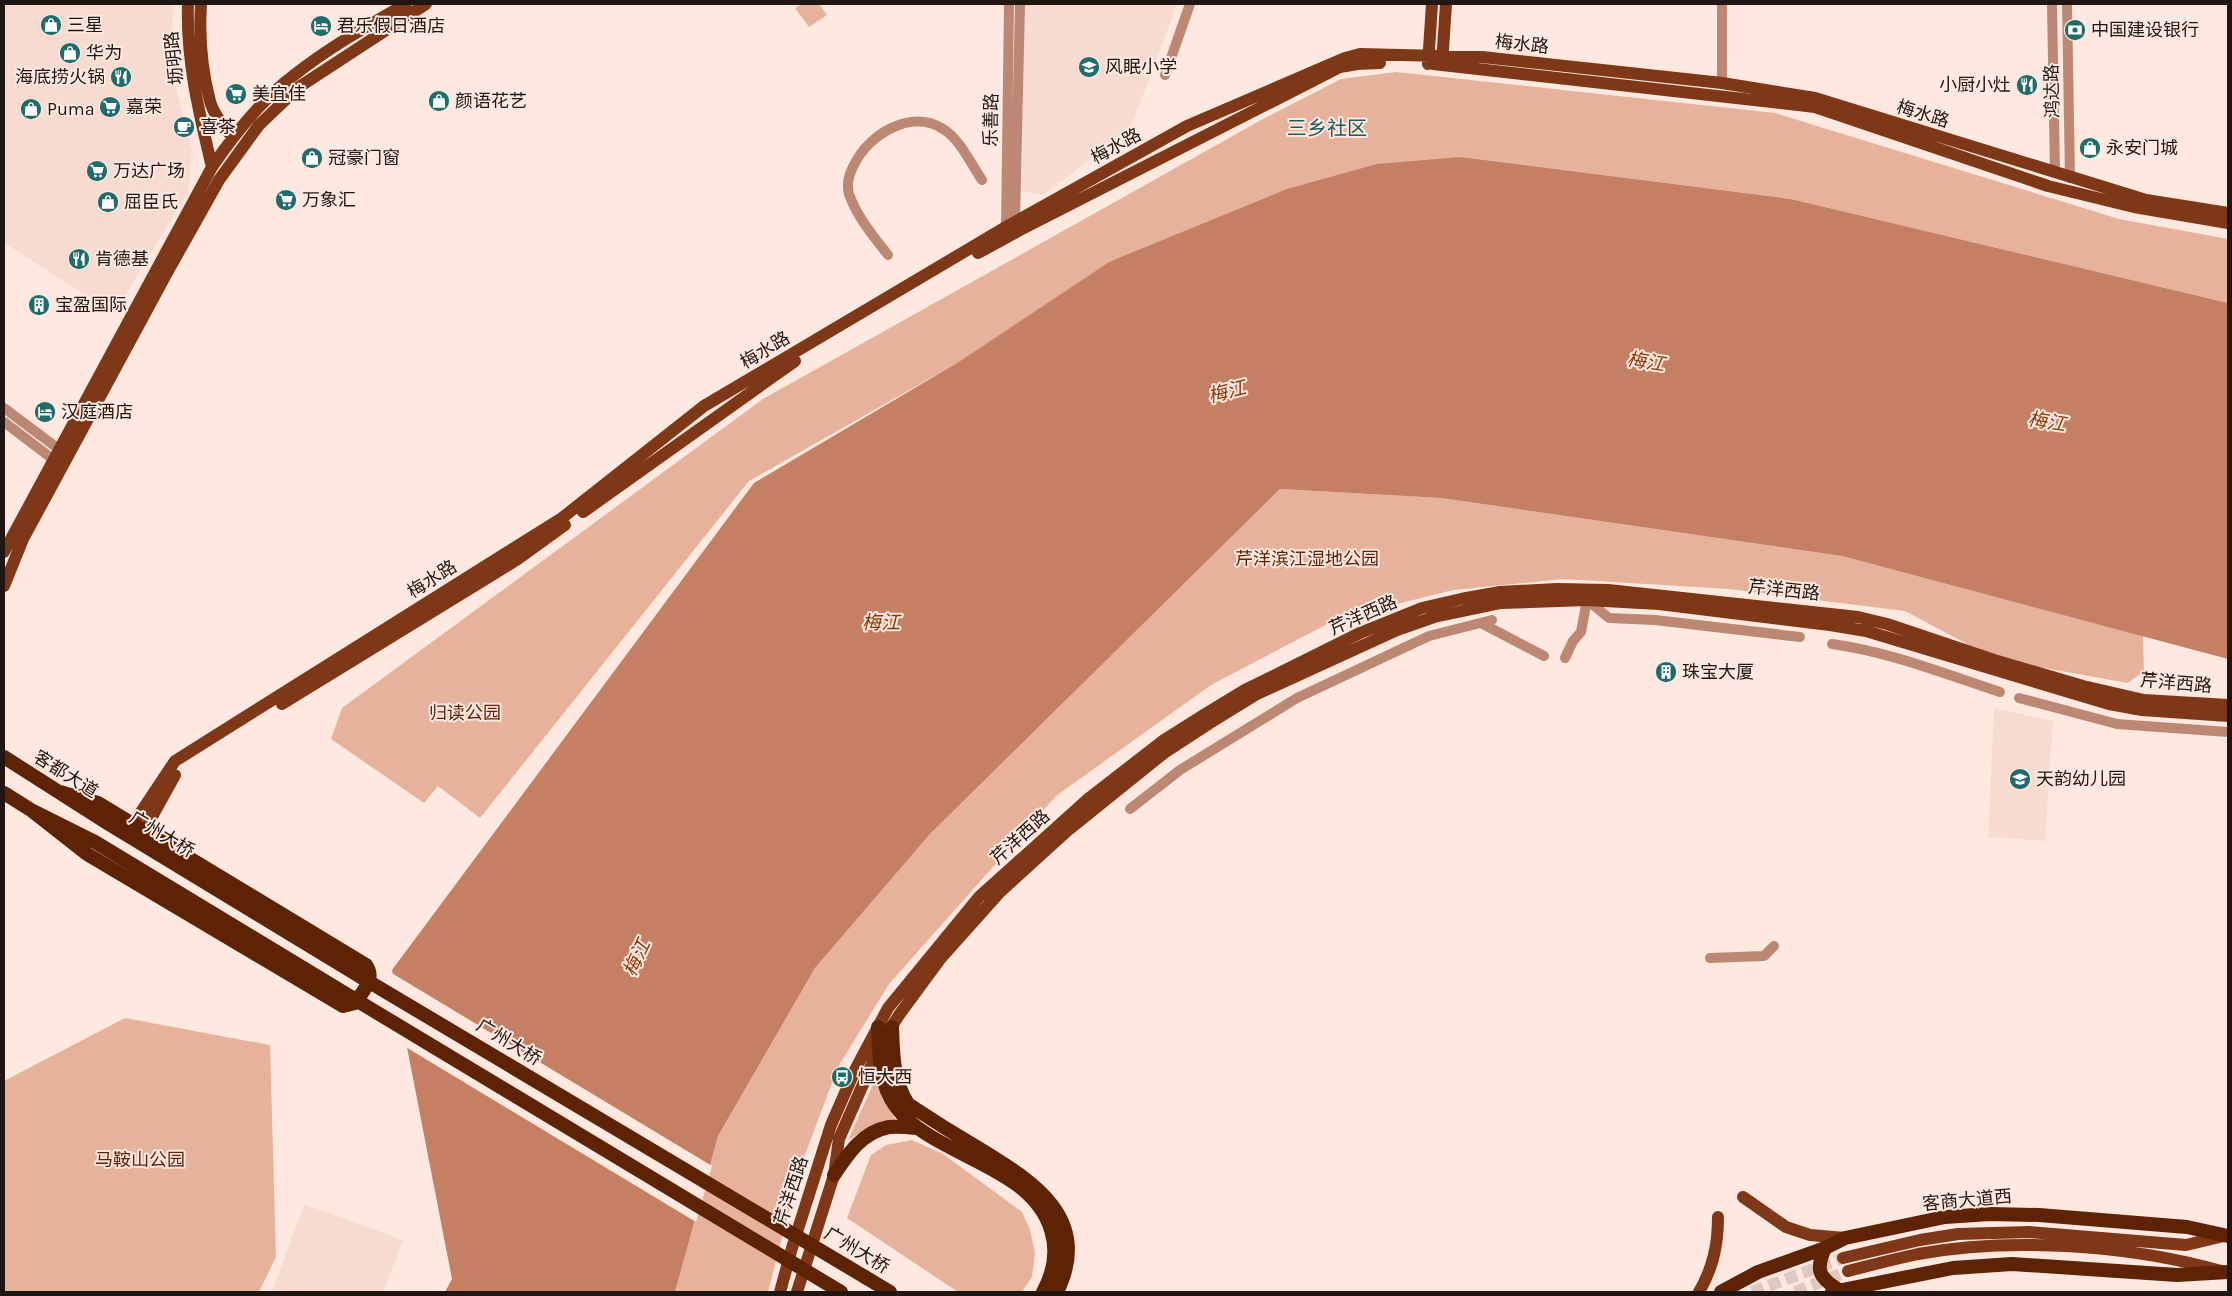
<svg xmlns="http://www.w3.org/2000/svg" width="2232" height="1296" viewBox="0 0 2232 1296" font-family="Karla,'Noto Sans SC',sans-serif">
  <style>
    .built { fill: #f8dbd0 }
    .green { fill: #e6b29c }
    .water { fill: #c57f62 }
    .pier { fill: #fee8df }
    .lines { fill: none; stroke-linecap: round; stroke-linejoin: round }
    .major-tunnel { stroke: #ddc9c0; stroke-width: 12; stroke-dasharray: 12 6; stroke-linecap: butt }
    .minor { stroke: #bc8873; stroke-width: 10 }
    .major { stroke: #7e3817; stroke-width: 12 }
    .highway { stroke: #5d2304; stroke-width: 14 }
    .highway-bridge { stroke: #5d2304; stroke-width: 14 }
    .labels { text-anchor: middle; dominant-baseline: central; stroke-width: 4; stroke-linejoin: round; paint-order: stroke }
    .poi-label { font-size: 18px; fill: #201713; stroke: #fee8df; text-anchor: start }
    .street-label { font-size: 18px; fill: #201713; stroke: #fee8df }
    .park-label { font-size: 18px; fill: #5f1f00; stroke: #fee8df }
    .water-label { font-size: 19px; font-style: italic; fill: #8b3606; stroke: #fee8df }
    .quarter-label { font-size: 20px; fill: #1e5958; stroke: #fee8df }
  </style>
  <rect width="100%" height="100%" fill="#fee8df"/>
  <path class="built" d="M4 4H173L171 69 192 150 189 192 114 313 4 243Z
    M1024 4H1177L1130 130 1043 195 1022 191Z
    M1994 708 2053 721 2045 841 1988 837Z
    M304 1204 403 1240 384 1292H272Z"/>
  <path class="green" d="M802 4H819L827 15 809 27 795 8Z
    M1396 72 1775 113 2119 219 2228 239V303L1791 199 1461 157 1109 262 957 363 749 481 480 818 438 786 424 803 331 739 342 708 763 399 1263 119 1341 79Z
    M1280 489 1441 498 1842 556 2143 636 2144 671 2128 683 1995 659 1905 611 1729 589 1563 579 1453 590 1337 619 1211 685 1056 796 889 984 838 1067 800 1168 768 1292H675L718 1136 815 968 930 834Z
    M125 1018 270 1045 276 1257 259 1292H4V1081Z
    M876 1078 882 1098 896 1120 871 1127 848 1140Z
    M912 1140 943 1154 1022 1212 1030 1230 1035 1253 1032 1277 1022 1292H958L847 1218 871 1155 886 1145Z"/>
  <path class="water" d="M1461 157 1791 199 2228 303V659L1842 556 1441 498 1280 489 930 834 815 968 718 1136 675 1292H445L452 1279 392 970 754 483 957 363 1109 262 1287 189 1377 164Z"/>
  <path class="pier" d="M390 972 712 1166 696 1222 404 1046Z"/>
  <g class="lines">
    <path class="major-tunnel" d="M1752 1292 1843 1258
      M1795 1292 1848 1271"/>
    <path class="minor" d="M1722 4V83
      M2052 4 2055 173
      M2067 4 2070 178
      M1165 75 1190 4
      M1018 227 1015 222 1020 4
      M1008 232 1006 227 1009 4
      M888 255C874 237 857 217 849 194 846 183 849 174 854 165 868 135 911 108 943 129 960 139 971 164 982 180
      M4 408 60 450
      M4 422 54 460
      M1481 623 1544 656
      M1832 644C1890 652 1945 674 2000 692
      M1565 658 1573 641 1581 632 1587 600 1609 618 1655 620 1800 637
      M2019 698 2117 724 2228 732
      M1130 809 1180 770 1297 698 1429 636 1492 620
      M1710 958 1764 956 1774 946"/>
    <path class="major" d="M188 4C186 59 199 113 212 167
      M201 4C199 35 202 71 210 101 213 114 224 126 232 137
      M1428 64 1432 4
      M1433 64 1815 107 2048 186 2134 207 2228 223
      M1442 64 1446 4
      M978 253 1020 230 1340 67 1357 64 1380 63
      M583 512 795 361
      M4 552 212 167C235 133 261 100 293 76 328 48 367 26 406 4
      M4 586 23 539 168 271 219 180 259 125 299 87 426 4
      M282 704 518 559 565 525
      M133 824 175 761 562 518 704 406 1006 227 1187 126 1345 58 1360 54 1482 57 1722 83 1815 98 2146 200 2228 213
      M144 831 175 775
      M1743 1197 1786 1227 1810 1235 1845 1238
      M1843 1258 1920 1240 1958 1234 2029 1232 2186 1245 2224 1236
      M1848 1271C1871 1265 1895 1259 1918 1254 2011 1237 2130 1245 2221 1271
      M780 1292 792 1248 831 1125 855 1070 888 1008 979 897 1088 799 1164 740 1202 716 1245 690 1360 633 1422 608 1461 599 1500 592 1557 589 1608 590 1858 617 1887 624 1994 660 2083 686 2144 700 2228 705
      M797 1292 834 1175 839 1139 879 1048 899 1015 941 958 1000 892 1067 831 1164 753 1210 723 1257 694 1397 630 1434 617 1501 603 1587 600 1659 604 1830 625 1866 631 2109 704 2142 710 2228 716
      M1699 1292C1713 1268 1718 1245 1718 1217"/>
    <path class="highway" d="M4 757 109 824 361 977
      M4 793 31 810 95 842 351 997
      M31 810 87 854 343 1006 355 1003C363 991 376 979 366 965L98 803 60 792
      M878 1027C879 1053 879 1085 896 1107 933 1157 1031 1164 1051 1230 1058 1252 1054 1272 1043 1292
      M892 1027C893 1055 893 1080 908 1104 932 1120 956 1135 980 1149 1034 1182 1093 1219 1057 1292
      M834 1175C848 1154 862 1132 889 1127 898 1126 908 1127 917 1128
      M1825 1248C1815 1270 1819 1278 1839 1290
      M865 1277 890 1292
      M1721 1292 1758 1272 1825 1248 1845 1238 1945 1217 1990 1214 2039 1215 2187 1227 2228 1236
      M1832 1292 1953 1268 2012 1264 2177 1275 2228 1272"/>
    <path class="highway-bridge" d="M361 977 865 1277
      M351 997 841 1292"/>
  </g>
  <defs>
    <g id="shop-disc" transform="scale(1.125)"><circle r="9.5" fill="#206c6a" stroke="#fee8df"/><path d="M-5-2.5h2.3a2.7 3.5 0 0 1 5.4 0H5L5.5 6h-11ZM-1.5-2.5h3a1.5 2.3 0 0 0-3 0Z" fill="#fff"/></g>
    <g id="hotel-disc" transform="scale(1.125)"><circle r="9.5" fill="#206c6a" stroke="#fee8df"/><path d="M-6-4.5h1.5V1H6V5H4.5V3h-9V5H-6ZM-4 0a1.8 1.8 0 1 1 3.6 0ZM.5 0V-2.5h3Q6-2.5 6 0Z" fill="#fff"/></g>
    <g id="bank-disc" transform="scale(1.125)"><circle r="9.5" fill="#206c6a" stroke="#fee8df"/><path d="M-6-4H6V4H-6ZM0-2.3a2.3 2.3 0 1 0 0 4.6a2.3 2.3 0 1 0 0-4.6Z" fill="#fff"/></g>
    <g id="school-disc" transform="scale(1.125)"><circle r="9.5" fill="#206c6a" stroke="#fee8df"/><path d="M0-5L7-2L0 1L-7-2ZM-4 1L0 2.5L4 1V4Q0 6-4 4Z" fill="#fff"/></g>
    <g id="restaurant-disc" transform="scale(1.125)"><circle r="9.5" fill="#206c6a" stroke="#fee8df"/><path d="M-5-6h1v4h1v-4h1v4h1v-4h1v5L-1.5 .5V6h-2V.5L-5-1ZM5-6V6H3V1.5H1.5Q1.5-4 5-6Z" fill="#fff"/></g>
    <g id="supermarket-disc" transform="scale(1.125)"><circle r="9.5" fill="#206c6a" stroke="#fee8df"/><path d="M-6-5.5h2.5l.6 2H6L4.5 2H-2.5L-4.4-4H-6ZM-1.5 3.2a1.3 1.3 0 1 0 .1 0ZM3 3.2a1.3 1.3 0 1 0 .1 0Z" fill="#fff"/></g>
    <g id="cafe-disc" transform="scale(1.125)"><circle r="9.5" fill="#206c6a" stroke="#fee8df"/><path d="M-5.5-4.5H6V0H3Q3 3.5 0 3.5H-2.5Q-5.5 3.5-5.5 0ZM3-3.2v2h1.7v-2ZM-6 4.5H4V6H-6Z" fill="#fff"/></g>
    <g id="building-disc" transform="scale(1.125)"><circle r="9.5" fill="#206c6a" stroke="#fee8df"/><path d="M-4-6H4V6H1V3H-1V6H-4ZM-2.5-4.3h1.7v1.8h-1.7ZM.8-4.3h1.7v1.8H.8ZM-2.5-1h1.7V.8h-1.7ZM.8-1h1.7V.8H.8Z" fill="#fff"/></g>
    <g id="bus-disc" transform="scale(1.125)"><circle r="9.5" fill="#206c6a" stroke="#fee8df"/><path d="M-5-6H5V4H4V6H2V4H-2V6H-4V4H-5ZM-3.5-4V0h7V-4ZM-3.5 1.2v1.5H-2V1.2ZM2 1.2v1.5H3.5V1.2Z" fill="#fff"/></g>
  </defs>
  <g fill-rule="evenodd">
    <use href="#shop-disc" x="51" y="25"/>
    <use href="#hotel-disc" x="321" y="26"/>
    <use href="#bank-disc" x="2075" y="30"/>
    <use href="#shop-disc" x="70" y="53"/>
    <use href="#school-disc" x="1089" y="67"/>
    <use href="#restaurant-disc" x="121" y="77"/>
    <use href="#restaurant-disc" x="2027" y="85"/>
    <use href="#supermarket-disc" x="236" y="94"/>
    <use href="#shop-disc" x="439" y="101"/>
    <use href="#supermarket-disc" x="110" y="107"/>
    <use href="#shop-disc" x="31" y="109"/>
    <use href="#cafe-disc" x="184" y="127"/>
    <use href="#shop-disc" x="2090" y="148"/>
    <use href="#shop-disc" x="312" y="158"/>
    <use href="#supermarket-disc" x="97" y="171"/>
    <use href="#supermarket-disc" x="286" y="200"/>
    <use href="#shop-disc" x="108" y="202"/>
    <use href="#restaurant-disc" x="79" y="259"/>
    <use href="#building-disc" x="39" y="305"/>
    <use href="#hotel-disc" x="45" y="412"/>
    <use href="#building-disc" x="1666" y="672"/>
    <use href="#school-disc" x="2020" y="779"/>
    <use href="#bus-disc" x="842" y="1077"/>
  </g>
  <g class="labels">
    <g class="poi-label">
      <text x="67" y="25">三星</text>
      <text x="337" y="26">君乐假日酒店</text>
      <text x="2091" y="30">中国建设银行</text>
      <text x="86" y="53">华为</text>
      <text x="1105" y="67">风眠小学</text>
      <text x="105" y="77" text-anchor="end">海底捞火锅</text>
      <text x="2011" y="85" text-anchor="end">小厨小灶</text>
      <text x="252" y="94">美宜佳</text>
      <text x="455" y="101">颜语花艺</text>
      <text x="126" y="107">嘉荣</text>
      <text x="47" y="109">Puma</text>
      <text x="200" y="127">喜茶</text>
      <text x="2106" y="148">永安门城</text>
      <text x="328" y="158">冠豪门窗</text>
      <text x="113" y="171">万达广场</text>
      <text x="302" y="200">万象汇</text>
      <text x="124" y="202">屈臣氏</text>
      <text x="95" y="259">肯德基</text>
      <text x="55" y="305">宝盈国际</text>
      <text x="61" y="412">汉庭酒店</text>
      <text x="1682" y="672">珠宝大厦</text>
      <text x="2036" y="779">天韵幼儿园</text>
      <text x="858" y="1077">恒大西</text>
    </g>
    <g class="street-label">
      <text transform="translate(1522 44) rotate(6)">梅水路</text>
      <text transform="translate(174 58) rotate(-96)">坜明路</text>
      <text transform="translate(2052 91) rotate(-91)">鸿达路</text>
      <text transform="translate(1923 114) rotate(17)">梅水路</text>
      <text transform="translate(991 120) rotate(-89)">乐善路</text>
      <text transform="translate(1116 146) rotate(-29)">梅水路</text>
      <text transform="translate(765 350) rotate(-31)">梅水路</text>
      <text transform="translate(432 579) rotate(-32)">梅水路</text>
      <text transform="translate(1784 590) rotate(6)">芹洋西路</text>
      <text transform="translate(1363 615) rotate(-24)">芹洋西路</text>
      <text transform="translate(2176 683) rotate(5)">芹洋西路</text>
      <text transform="translate(66 774) rotate(32)">客都大道</text>
      <text transform="translate(162 834) rotate(31)">广州大桥</text>
      <text transform="translate(1020 837) rotate(-42)">芹洋西路</text>
      <text transform="translate(509 1042) rotate(31)">广州大桥</text>
      <text transform="translate(791 1191) rotate(-72)">芹洋西路</text>
      <text transform="translate(1967 1200) rotate(-5)">客商大道西</text>
      <text transform="translate(857 1250) rotate(31)">广州大桥</text>
    </g>
    <g class="park-label">
      <text x="1307" y="559">芹洋滨江湿地公园</text>
      <text x="465" y="713">归读公园</text>
      <text x="140" y="1160">马鞍山公园</text>
    </g>
    <g class="water-label">
      <text transform="translate(1646 362) rotate(9)">梅江</text>
      <text transform="translate(1227 392) rotate(-14)">梅江</text>
      <text transform="translate(2047 422) rotate(9)">梅江</text>
      <text x="881" y="623">梅江</text>
      <text transform="translate(637 958) rotate(-65)">梅江</text>
    </g>
    <g class="quarter-label">
      <text x="1327" y="128">三乡社区</text>
    </g>
  </g>
  <rect width="2232" height="1296" fill="none" stroke="#201713" stroke-width="10"/>
</svg>
